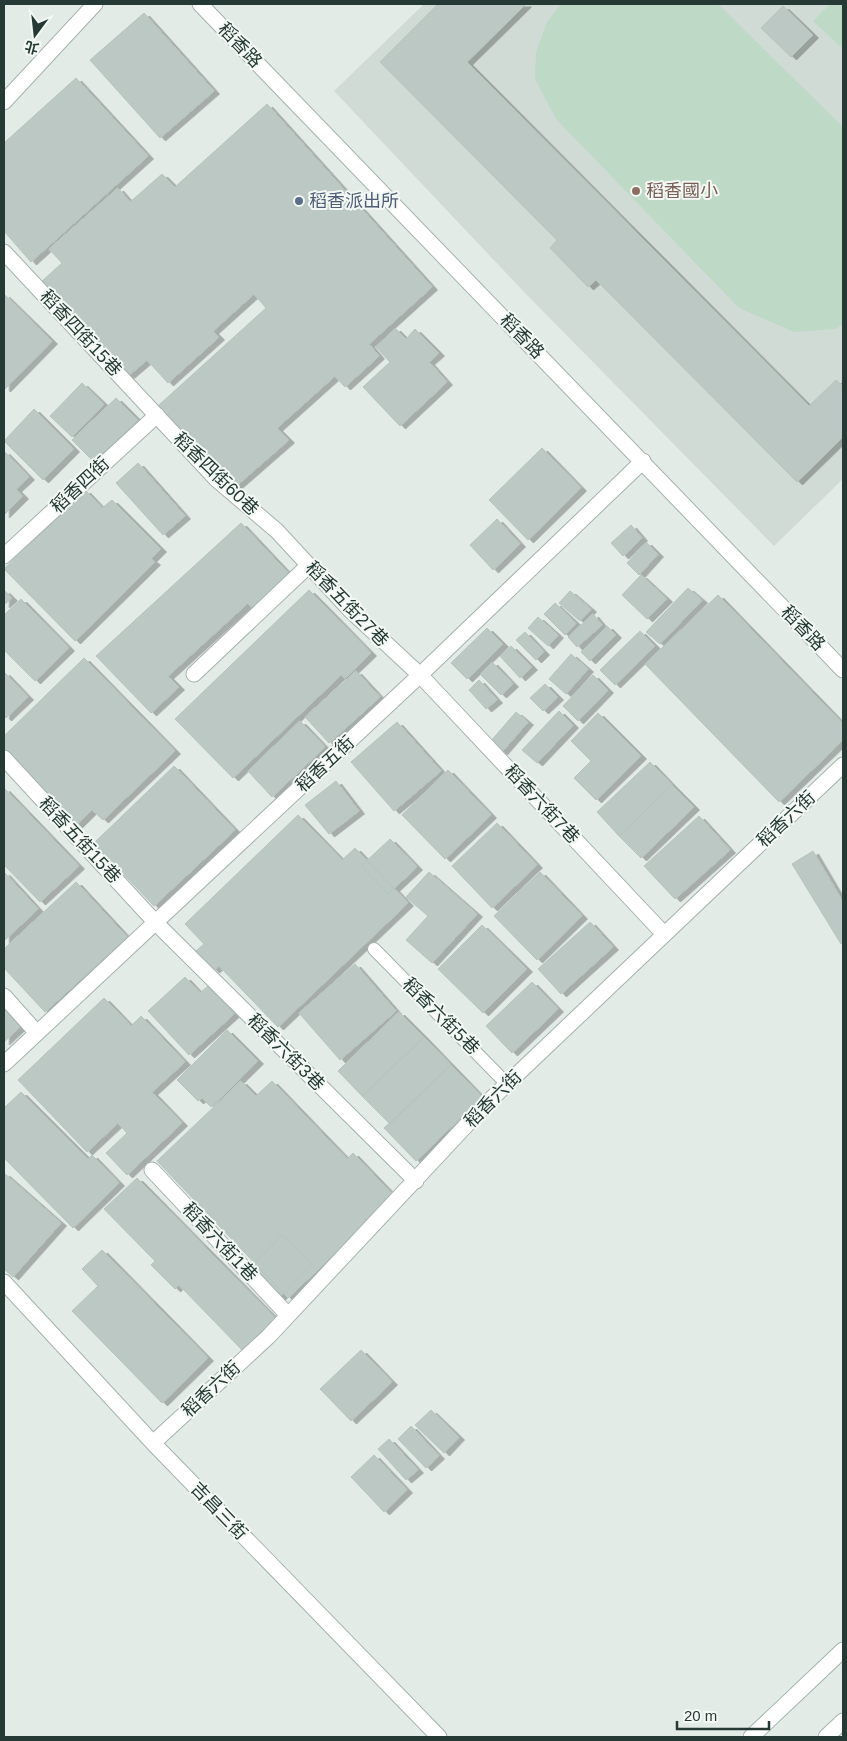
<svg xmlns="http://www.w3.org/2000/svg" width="847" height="1741" viewBox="0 0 847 1741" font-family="Arial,'Noto Sans TC',sans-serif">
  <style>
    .built { fill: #d1dbd6 }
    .grass { fill: #bed9c6 }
    .building { fill: #bcc8c3; stroke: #b6c4be; filter: url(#shadow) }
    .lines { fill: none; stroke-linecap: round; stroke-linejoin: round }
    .lane-casing { stroke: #a6b2ae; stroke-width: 14 }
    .street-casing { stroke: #a6b2ae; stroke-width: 17 }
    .secondary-casing { stroke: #a3b5af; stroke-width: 17 }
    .lane { stroke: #fff; stroke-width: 12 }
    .street { stroke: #fff; stroke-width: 15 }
    .secondary { stroke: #fff; stroke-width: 15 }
    .education-dot { fill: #8d6e63; stroke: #f3f8f5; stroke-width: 2 }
    .service-dot { fill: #5c6f8a; stroke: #f3f8f5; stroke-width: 2 }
    .labels { text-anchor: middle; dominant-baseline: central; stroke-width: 4; stroke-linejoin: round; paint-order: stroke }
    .street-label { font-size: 18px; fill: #253a34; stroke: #f3f8f5 }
    .education-label { font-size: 18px; fill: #785e54; stroke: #f3f8f5; text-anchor: start }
    .service-label { font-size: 18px; fill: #4e5e75; stroke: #f3f8f5; text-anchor: start }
  </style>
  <defs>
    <filter id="shadow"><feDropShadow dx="5.5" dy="3" stdDeviation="0" flood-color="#0004"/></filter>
  </defs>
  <rect width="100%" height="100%" fill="#e3ebe7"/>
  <path class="built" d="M424 4H843V479L774 546 524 292 334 91Z"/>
  <path class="grass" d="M561 4H718L843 127V324L836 329 794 332 739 308 556 119 535 79 536 52 547 22Z
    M830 4H843V49L813 21Z"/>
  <path class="building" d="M438 4H526L467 62 809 406 836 380 843 386V437L797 482 596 280 588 287 550 248 557 240 380 62Z
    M783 6 813 35 791 57 761 28Z
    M144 13 214 91 160 138 90 60Z
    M76 78 148 156 31 262 4 231V143Z
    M267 104 432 287 369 344 379 356 345 387 335 376 277 428 289 440 234 488 159 405 266 308 254 294 213 331 219 337 168 383 147 360 127 377 41 282 62 263 49 249 118 188 130 202 162 174 175 187Z
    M4 294 52 341 5 389 4 388Z
    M395 328 406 339 415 329 439 353 429 362 447 382 400 426 363 387 390 362 376 347Z
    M82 383 104 404 72 437 50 416Z
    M116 398 138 420 94 462 72 440Z
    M34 409 74 449 43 480 4 441Z
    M542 448 581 488 528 540 489 500Z
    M4 451 29 477 16 489 23 496 4 515Z
    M138 463 185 516 163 535 116 483Z
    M85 490 102 508 112 500 161 549 151 559 155 562 75 641 4 569Z
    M497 519 520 544 493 570 470 545Z
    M241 523 290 575 253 609 248 603 168 676 179 687 151 713 96 656Z
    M631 525 642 538 623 556 611 543Z
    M646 542 658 554 639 575 627 563Z
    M641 575 667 599 647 619 622 595Z
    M688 588 702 600 660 644 646 632Z
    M4 590 12 598 4 605Z
    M309 590 371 653 345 678 341 675 233 778 175 719Z
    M570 591 591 609 580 621 559 603Z
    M718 595 843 724V740L779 802 645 664Z
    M21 599 69 648 35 681 4 650V615Z
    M555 603 576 623 565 635 544 614Z
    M593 614 602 625 577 647 568 637Z
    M538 617 558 635 548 646 528 628Z
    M607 626 616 635 590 661 581 652Z
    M487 628 503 644 467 679 451 663Z
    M640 631 655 646 615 685 600 670Z
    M525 632 544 652 536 660 516 640Z
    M511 646 532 667 520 678 500 656Z
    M571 654 588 669 566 694 549 679Z
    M84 658 175 751 103 820 92 810 77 825 4 750V736Z
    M492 662 513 684 501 695 480 674Z
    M356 671 380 697 329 743 305 717Z
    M4 672 28 697 6 718 4 716Z
    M593 675 608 690 578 721 563 706Z
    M479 680 497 700 486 709 469 690Z
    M545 684 558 697 543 711 530 698Z
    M559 711 573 725 537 763 522 750Z
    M516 712 528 722 502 752 490 742Z
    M598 713 641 756 596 800 574 778 591 761 571 741Z
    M300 721 325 747 272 797 248 771Z
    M397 722 441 771 394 811 351 762Z
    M650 762 672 785 619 836 597 812Z
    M174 766 235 830 154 906 94 843Z
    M448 770 491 815 445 859 402 815Z
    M336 781 359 811 329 834 305 805Z
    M672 785 694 807 641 858 619 836Z
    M4 788 79 866 40 902 4 865Z
    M298 815 342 860 355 848 408 903 278 1027 219 966 214 970 196 951 204 944 185 924Z
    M699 816 730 850 675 899 644 866Z
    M497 823 537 865 492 908 452 866Z
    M390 839 417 867 388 894 361 866Z
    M813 851 843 902V943L841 944 792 864Z
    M4 872 38 909 4 941Z
    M429 872 477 914 432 963 406 940 428 916 406 897Z
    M540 872 582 916 537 960 494 916Z
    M76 882 127 937 45 1012 4 968V949Z
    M590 922 613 947 561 994 538 969Z
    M482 925 527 969 483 1013 438 969Z
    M355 964 396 1011 340 1060 299 1013Z
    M185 977 200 993 208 986 234 1014 189 1055 148 1011Z
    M532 982 558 1009 512 1053 486 1026Z
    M104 998 131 1026 141 1016 185 1062 152 1092 182 1123 127 1175 106 1153 127 1133 118 1123 87 1152 18 1080Z
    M4 1009 20 1027 4 1042Z
    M399 1012 424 1037 362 1096 338 1071Z
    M227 1030 258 1061 211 1107 202 1098 198 1101 177 1080Z
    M424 1037 451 1065 390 1124 362 1096Z
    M451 1065 482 1097 416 1161 384 1128Z
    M241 1081 256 1096 272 1081 347 1159 353 1153 395 1197 288 1298 157 1161Z
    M21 1092 88 1159 92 1155 119 1183 73 1228 4 1158V1108Z
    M4 1173 61 1223 13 1277 4 1269Z
    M137 1178 276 1319 243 1351 179 1285 175 1289 151 1265 155 1261 104 1209Z
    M282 1235 313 1264 280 1297 250 1267Z
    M102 1250 208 1358 162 1403 72 1311 98 1286 82 1269Z
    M361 1350 392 1382 351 1421 320 1389Z
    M431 1410 459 1437 444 1453 415 1425Z
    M411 1426 439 1456 426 1468 398 1439Z
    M389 1439 418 1470 406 1480 378 1449Z
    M374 1455 407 1490 384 1512 351 1477Z"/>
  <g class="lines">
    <g class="lane-casing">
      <path id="lane" d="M374 949 507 1084"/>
    </g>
    <g class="street-casing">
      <path id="street" d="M200 4 843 670
        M4 102 95 4
        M4 252 216 479 277 531 350 610 420 675 664 934
        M4 556 157 415
        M194 674 309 565
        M4 758 156 923 416 1181
        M4 996 37 1033
        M4 1064 420 675 643 461
        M152 1170 288 1315
        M4 1282 153 1443 439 1737
        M153 1443 269 1336 489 1101 843 765"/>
    </g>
    <g class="secondary-casing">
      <path id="secondary" d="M751 1737 843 1650
        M826 1737 843 1721"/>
    </g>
    <use href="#lane" class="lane"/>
    <use href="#street" class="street"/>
    <use href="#secondary" class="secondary"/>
  </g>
  <circle class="education-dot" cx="636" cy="191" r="5"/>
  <circle class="service-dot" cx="299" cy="201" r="5"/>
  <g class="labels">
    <g class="street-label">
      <text transform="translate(240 45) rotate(46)">稻香路</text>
      <text transform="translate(81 333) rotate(47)">稻香四街15巷</text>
      <text transform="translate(522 336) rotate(46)">稻香路</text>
      <text transform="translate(216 474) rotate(44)">稻香四街60巷</text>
      <text transform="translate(80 485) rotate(-43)">稻香四街</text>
      <text transform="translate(347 604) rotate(46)">稻香五街27巷</text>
      <text transform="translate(803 628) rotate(46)">稻香路</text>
      <text transform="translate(325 764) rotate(-43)">稻香五街</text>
      <text transform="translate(542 804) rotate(47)">稻香六街7巷</text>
      <text transform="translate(786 819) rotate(-43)">稻香六街</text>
      <text transform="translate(80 840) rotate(47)">稻香五街15巷</text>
      <text transform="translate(441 1016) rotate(45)">稻香六街5巷</text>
      <text transform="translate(286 1052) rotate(45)">稻香六街3巷</text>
      <text transform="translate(493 1099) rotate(-45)">稻香六街</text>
      <text transform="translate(220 1242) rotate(47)">稻香六街1巷</text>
      <text transform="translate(211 1389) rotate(-43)">稻香六街</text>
      <text transform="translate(219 1511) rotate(46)">吉昌三街</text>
    </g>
    <g class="education-label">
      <text x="646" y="191">稻香國小</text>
    </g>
    <g class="service-label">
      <text x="309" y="201">稻香派出所</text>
    </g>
  </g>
  <rect width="847" height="1741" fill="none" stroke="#253a34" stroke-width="10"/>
  <g transform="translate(35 35) rotate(195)" stroke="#f3f8f5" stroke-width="4" paint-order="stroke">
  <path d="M0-4L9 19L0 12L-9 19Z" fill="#253a34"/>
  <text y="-8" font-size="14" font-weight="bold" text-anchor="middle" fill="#253a34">北</text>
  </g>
  <path d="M677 1721v8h92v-8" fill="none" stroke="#253a34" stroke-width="2.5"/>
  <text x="684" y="1721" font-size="15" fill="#253a34" stroke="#f3f8f5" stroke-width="4" paint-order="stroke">20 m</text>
</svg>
